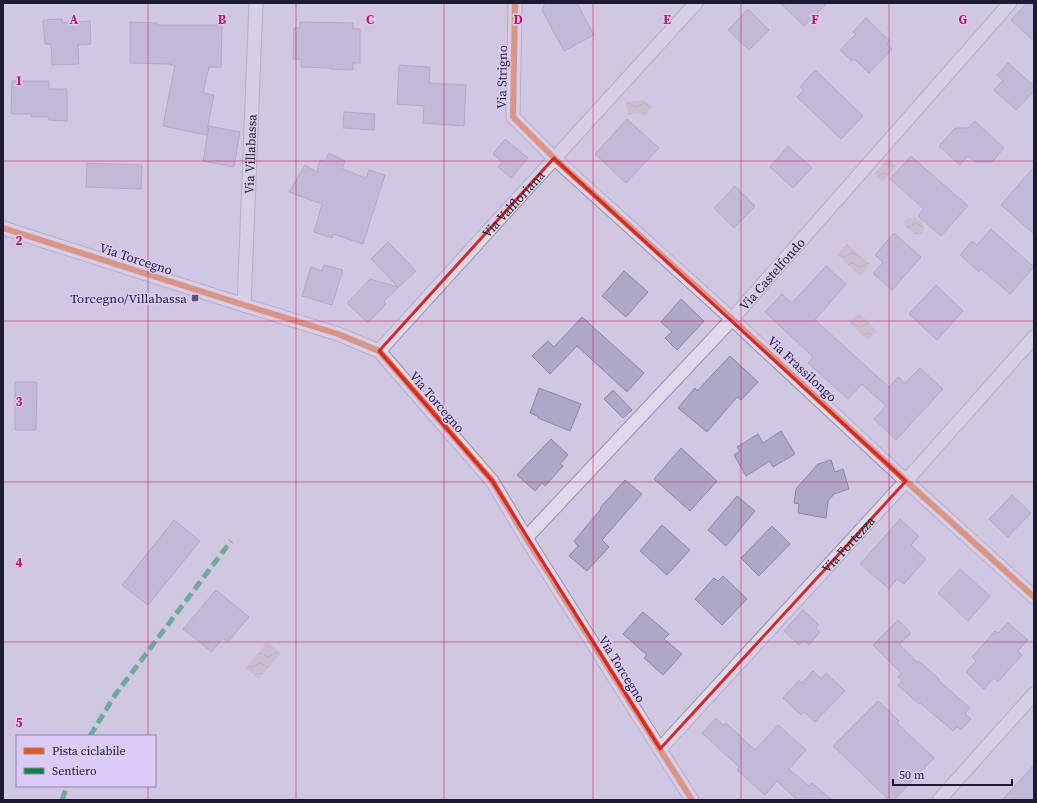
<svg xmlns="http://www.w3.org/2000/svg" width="1037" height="803" viewBox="0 0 1037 803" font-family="'Source Serif 4',serif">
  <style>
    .water { fill: url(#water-waves) }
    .building { fill: #ada8c7; stroke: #8c87a3 }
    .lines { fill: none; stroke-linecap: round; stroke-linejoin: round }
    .minor-casing { stroke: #9791a8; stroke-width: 15 }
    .minor { stroke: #dfdaeb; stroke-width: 13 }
    .quiet { stroke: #00873e; stroke-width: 5; stroke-dasharray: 10 5; stroke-linecap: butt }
    .cycleway-casing { stroke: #dacbf7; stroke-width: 8 }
    .cycleway { stroke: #e8590c; stroke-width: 6 }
    .marked { fill: none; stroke: #d62828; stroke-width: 3; stroke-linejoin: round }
    .grid { fill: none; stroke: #c2185b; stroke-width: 1; stroke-opacity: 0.55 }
    .poi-dot { fill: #5c5772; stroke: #dacbf7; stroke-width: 1.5 }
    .labels { text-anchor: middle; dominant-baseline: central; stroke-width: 3; stroke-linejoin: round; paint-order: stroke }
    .street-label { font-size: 13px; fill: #1d1a35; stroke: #dacbf7 }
    .poi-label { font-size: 13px; fill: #1d1a35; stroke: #dacbf7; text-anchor: end }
    .grid-label { font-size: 13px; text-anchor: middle; font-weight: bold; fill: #c2185b; stroke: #dacbf7; stroke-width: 3; stroke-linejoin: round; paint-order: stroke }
  </style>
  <defs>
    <pattern id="water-waves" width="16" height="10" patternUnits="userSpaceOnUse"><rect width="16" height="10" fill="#c5b3b4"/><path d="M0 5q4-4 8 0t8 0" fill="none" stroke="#a9999b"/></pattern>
  </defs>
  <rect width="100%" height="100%" fill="#d0c7e3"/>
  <path class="water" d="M644 100 652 107 644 116 640 113 628 115 626 102Z
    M888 158 896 166 882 182 874 174Z
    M909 218H915L922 221 924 228 922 234 916 235C911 231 904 227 904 221Z
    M847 244 870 264 860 276 837 255Z
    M859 313 877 331 868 340 849 322Z
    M267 642 281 653 259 679 246 668Z"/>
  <path class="building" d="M545 3H577L594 35 564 51 542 10Z
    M780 3H827L804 26Z
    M1027 3H1034V41L1011 20Z
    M748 9 769 30 749 50 728 30Z
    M866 18 890 41 887 44 892 49 869 73 854 59 852 61 840 50 856 34 853 32Z
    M62 19 63 23 90 21 91 44 78 45 79 64 52 65 51 44H45L43 20Z
    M130 22 157 23V25H222L221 67H209L203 93 214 95 206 135 163 126 175 65H171V64L130 63Z
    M300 22 353 23V29H360V63H353V70L331 69V68L301 67V59H293L294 28H300Z
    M1008 63 1034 86V91L1016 110 994 90 1003 80 997 75Z
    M399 65 430 67 429 83 466 85 464 126 423 123 424 106 397 104Z
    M815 70 863 116 841 139 797 97 804 90 800 87Z
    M12 81H49V89H67V121L49 120V117H31V114H11Z
    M344 112 375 114 374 130 343 128Z
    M627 119 659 148 626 183 595 154Z
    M975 121 1004 148 992 162H975L968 156 960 165 939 146 955 128H968Z
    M209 126 240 132 234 167 203 161Z
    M505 139 528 158 511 178 498 167 502 162 493 154Z
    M788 146 812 168 793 188 770 167Z
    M329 153 345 161 342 169 366 178 369 170 385 175 363 244 333 234 332 238 314 232 322 204 289 192 305 165 317 172 320 160 325 161Z
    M911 156 968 206 941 236 918 216 924 209 890 179Z
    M87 163 142 165 141 189 86 187Z
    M1034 167V234L1001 205Z
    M735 186 755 206 734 228 714 208Z
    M991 229 1034 267 1010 294 981 269 979 272 960 255 972 241 977 245Z
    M894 233 921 257 892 290 873 273 883 262 875 255Z
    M388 242 416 271 384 301 386 304 368 323 347 303 370 279 398 287 371 259Z
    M324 265 343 270 332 305 302 296 311 267 322 271Z
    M826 266 846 284 815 320 889 387 898 377 905 383 920 368 943 389 896 440 874 419 886 406 862 384 848 399 808 363 813 357 765 312 782 294 792 303Z
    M624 271 648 292 626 317 602 296Z
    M936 285 963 311 937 340 909 314Z
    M681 299 704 321 677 350 665 338 672 332 661 322Z
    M582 317 644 373 627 392 577 346 550 374 532 356 548 341 554 347Z
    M730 356 758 382 741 400 737 397 707 432 678 408 695 388 697 391Z
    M15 382H37L36 430H15Z
    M539 388 581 404 570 431 538 418 539 417 530 413Z
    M613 390 632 410 623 418 604 399Z
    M781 431 795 454 773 467 770 461 746 476 734 455 740 451 737 447 758 434 763 443Z
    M551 439 568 455 560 464 563 466 545 486 542 483 535 491 517 475Z
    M681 448 717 481 690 511 654 479Z
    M831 460 835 472 843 469 849 489 834 494 828 501 826 518 798 513 799 504 794 503 796 489 818 464Z
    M625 480 642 494 602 540 609 547 587 571 569 556 578 546 574 541 601 509 600 508Z
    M1012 495 1031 513 1008 537 989 519Z
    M737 496 755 511 726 546 708 530Z
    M900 519 919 536 911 545 926 559 904 584 897 579 889 589 860 564Z
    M174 520 200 541 148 605 122 585Z
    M662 525 690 550 667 575 640 551Z
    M772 526 790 544 759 576 741 558Z
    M960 569 990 596 968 621 938 593Z
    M723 576 747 599 722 625 695 599 714 578 718 581Z
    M216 590 249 617 228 642 223 638 212 652 183 629Z
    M803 610 819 625 816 628 820 632 809 645 804 640 799 645 784 631Z
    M643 612 669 634 664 639 682 654 663 675 644 658 647 655 623 634Z
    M898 620 911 633 899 644 918 663 919 661 939 679 938 680 970 708 965 714 971 719 961 730 957 727 953 731 920 703 919 704 898 685 902 680 898 677 901 673 873 645Z
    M1008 623 1028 640 1018 651 1022 655 998 682 994 678 984 689 966 672 976 661 972 657 995 631 998 633Z
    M813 671 821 679 826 673 845 691 815 722 804 712 801 715 783 698 799 680 802 683Z
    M878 701 899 721 897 723 934 758 894 800H889L833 746Z
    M716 718 723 725 726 723 755 750 778 725 806 750 789 769 809 786 812 783 832 800H797L777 781 765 795 737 770 739 767 702 733Z
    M1034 765V800H1002Z"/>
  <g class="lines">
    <g class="minor-casing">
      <g id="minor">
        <path d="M515 3 513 117 554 158 732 319 906 481 1034 597"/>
        <path d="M3 228 244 305 338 334 379 351 492 481 526 538 692 800"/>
        <path id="s1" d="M244 305 256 3"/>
        <path id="s2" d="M379 351 696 3"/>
        <path id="s3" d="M526 538 732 319 1010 3"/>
        <path id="s4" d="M660 749 906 481 1034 337"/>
        <path d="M939 800 1034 694"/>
      </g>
    </g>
    <use href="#minor" class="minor"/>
    <path class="quiet" d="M90 736 115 695 231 541
      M62 800 67 786"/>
    <g class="cycleway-casing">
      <path id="cycleway" d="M515 3 513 117 554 158 732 319 906 481 1034 597
        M3 228 244 305 338 334 379 351 492 481 526 538 692 800"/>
    </g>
    <use href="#cycleway" class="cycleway"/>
  </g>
  <path d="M0 0H1037V803H0ZM554 158 906 481 660 749 492 481 379 351Z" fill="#d0c7e3" fill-opacity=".55" fill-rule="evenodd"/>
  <path class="marked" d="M554 158 906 481 660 749 492 481 379 351Z"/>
  <path class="grid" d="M148 3V736M296 3V800M444 3V800M593 3V800M741 3V800M889 3V800M3 161H1034M3 321H1034M3 482H1034M3 642H1034M148 786V800"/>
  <rect class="poi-dot" x="191" y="294" width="8" height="8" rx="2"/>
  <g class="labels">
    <g class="street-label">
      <text transform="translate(502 77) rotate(-89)">Via Strigno</text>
      <text stroke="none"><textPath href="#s1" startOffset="151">Via Villabassa</textPath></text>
      <text stroke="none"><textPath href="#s2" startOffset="199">Via Valfloriana</textPath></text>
      <text transform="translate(136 259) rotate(18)">Via Torcegno</text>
      <text stroke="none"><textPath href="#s3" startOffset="361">Via Castelfondo</textPath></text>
      <text transform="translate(802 369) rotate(43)">Via Frassilongo</text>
      <text transform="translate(437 402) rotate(49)">Via Torcegno</text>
      <text stroke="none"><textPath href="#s4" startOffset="278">Via Fortezza</textPath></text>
      <text transform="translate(622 669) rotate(58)">Via Torcegno</text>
    </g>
    <g class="poi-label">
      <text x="187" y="298">Torcegno/Villabassa</text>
    </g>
  </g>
  <g class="grid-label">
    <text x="74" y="24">A</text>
    <text x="222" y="24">B</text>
    <text x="370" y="24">C</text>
    <text x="518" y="24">D</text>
    <text x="667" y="24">E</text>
    <text x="815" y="24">F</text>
    <text x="963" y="24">G</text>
    <text x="19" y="85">1</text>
    <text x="19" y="245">2</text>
    <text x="19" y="406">3</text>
    <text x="19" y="567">4</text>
    <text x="19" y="727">5</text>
  </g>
  <rect width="1037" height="803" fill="none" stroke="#1d1a35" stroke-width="8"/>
  <rect x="16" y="735" width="140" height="52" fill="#dacbf7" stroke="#8e84a9"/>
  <rect x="24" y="748" width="20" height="6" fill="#e8590c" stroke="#8e84a9"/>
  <text x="52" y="755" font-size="12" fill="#1d1a35">Pista ciclabile</text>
  <rect x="24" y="768" width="20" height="6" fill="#00873e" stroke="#8e84a9"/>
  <text x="52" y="775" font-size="12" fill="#1d1a35">Sentiero</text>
  <path d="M893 779v6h119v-6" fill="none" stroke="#1d1a35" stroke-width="2"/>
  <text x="899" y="779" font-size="12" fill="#1d1a35" stroke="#dacbf7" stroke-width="3" paint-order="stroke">50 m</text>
</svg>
